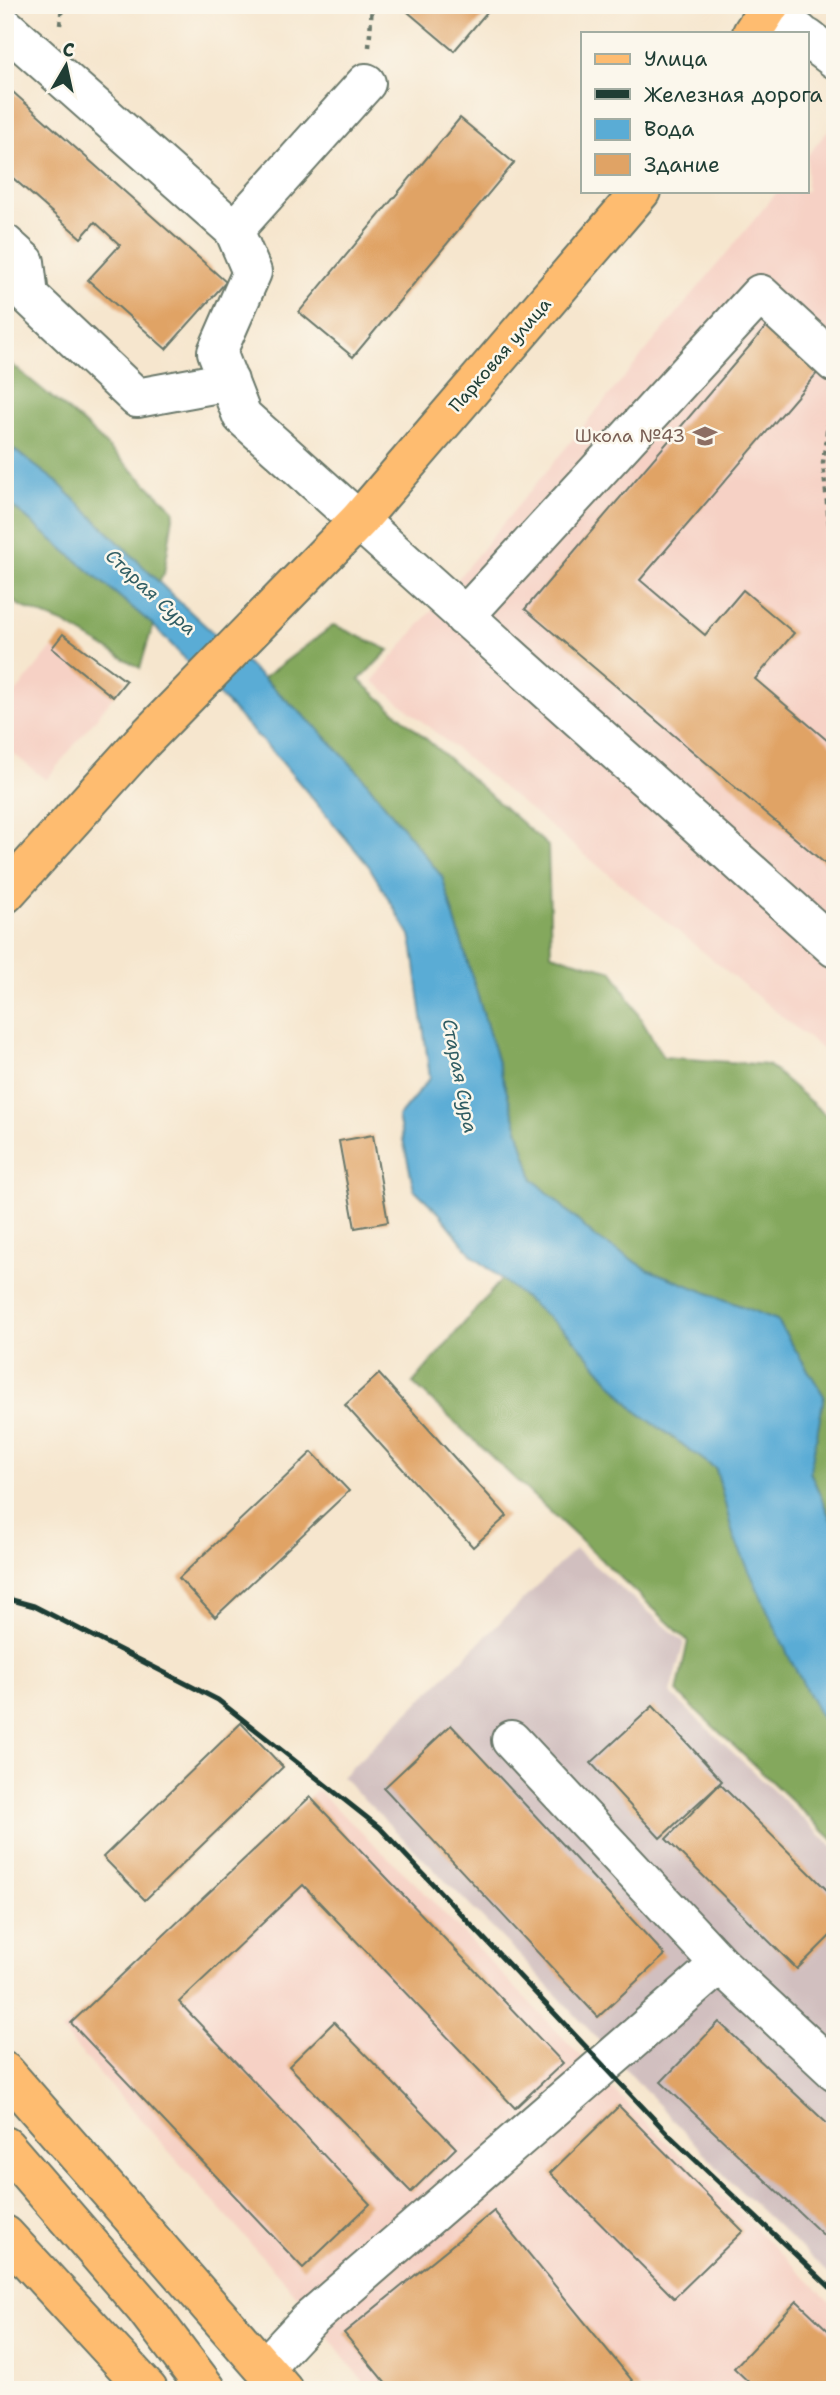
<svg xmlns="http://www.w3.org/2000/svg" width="840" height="2395" viewBox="0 0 840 2395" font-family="'Shantell Sans',sans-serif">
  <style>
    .built { fill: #f6d1c5 }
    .industrial { fill: #d1bfbf }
    .forest { fill: #84a85d; stroke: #527248; stroke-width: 2 }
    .water { fill: #5aacd5; stroke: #3c7484; stroke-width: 2 }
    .building { fill: #e0a365 }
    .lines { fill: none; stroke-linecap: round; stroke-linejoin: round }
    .minor-casing { stroke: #6a786a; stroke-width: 42 }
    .major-casing { stroke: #6a786a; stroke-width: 42 }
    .path { stroke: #6a786a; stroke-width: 4.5; stroke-dasharray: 5 5; stroke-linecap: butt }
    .minor { stroke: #fff; stroke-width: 38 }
    .major { stroke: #febc70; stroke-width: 38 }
    .rail { stroke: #1f3d34; stroke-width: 5 }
    .labels { text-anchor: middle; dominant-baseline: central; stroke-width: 5; stroke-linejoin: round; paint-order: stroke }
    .street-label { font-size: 18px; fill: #1f3d34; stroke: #fbf7ec }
    .education-label { font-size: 18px; fill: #785e54; stroke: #fbf7ec; text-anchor: end }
    .water-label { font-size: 19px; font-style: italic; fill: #315e64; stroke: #fbf7ec }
  </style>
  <rect width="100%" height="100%" fill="#fbf7ec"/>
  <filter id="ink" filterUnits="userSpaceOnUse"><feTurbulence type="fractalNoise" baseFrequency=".0143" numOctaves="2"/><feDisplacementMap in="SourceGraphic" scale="14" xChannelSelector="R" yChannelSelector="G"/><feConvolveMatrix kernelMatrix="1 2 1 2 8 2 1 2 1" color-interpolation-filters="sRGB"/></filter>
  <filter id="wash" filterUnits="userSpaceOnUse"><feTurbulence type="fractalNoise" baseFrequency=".00686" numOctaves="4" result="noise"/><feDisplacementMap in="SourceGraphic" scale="28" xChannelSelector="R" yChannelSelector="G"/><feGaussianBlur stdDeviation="1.57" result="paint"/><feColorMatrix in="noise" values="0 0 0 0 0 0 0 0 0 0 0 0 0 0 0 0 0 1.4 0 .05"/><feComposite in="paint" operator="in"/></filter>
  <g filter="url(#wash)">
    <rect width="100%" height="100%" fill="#f6e6ce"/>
    <path class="built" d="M835 122V1060L373 681 778 191H807V156Z
      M52 648 113 697 46 780 5 747V706Z
      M317 1790 414 1882 624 2101 835 2306V2390H369L299 2298 62 2031Z"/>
    <path class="industrial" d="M575 1549 684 1642 670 1693 835 1849V2280L729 2180 523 1959 342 1777Z"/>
    <path class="forest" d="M5 359 83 423 174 510 164 574 159 582 58 483 5 443Z
      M5 500 153 625 140 668 65 624 20 606 5 594Z
      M334 625 389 650 359 680 548 846 551 954 613 971 663 1057 768 1065 835 1123V1529L810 1472 824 1396 777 1320 649 1270 595 1237 533 1179 442 877 360 774 318 729 263 678Z
      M502 1279 571 1336 635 1410 716 1469 734 1538 835 1744V1842L677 1692 688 1641 413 1383Z"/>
    <path class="water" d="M5 443 58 483 173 596 318 729 360 774 442 877 533 1179 595 1237 649 1270 777 1320 824 1396 810 1472 835 1529V1744L789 1657 734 1538 716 1469 635 1410 571 1336 472 1255 439 1213 414 1189 398 1117 430 1078 413 949 410 935 369 866 282 762 153 625 5 500Z"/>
    <g id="blocks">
      <path class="building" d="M403 5H493L454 51 402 7Z
        M5 85 226 282 166 349 88 280 120 245 95 222 81 238 5 171Z
        M460 118 514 163 353 357 299 312Z
        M772 320 824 365 640 580 705 635 743 590 794 633 755 679 835 747V872L525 609Z
        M63 634 126 681 113 697 52 648Z
        M373 1135 388 1222 355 1228 339 1141Z
        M379 1374 507 1516 473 1547 345 1405Z
        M312 1452 349 1491 215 1617 179 1578Z
        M653 1706 722 1781 660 1838 591 1763Z
        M241 1723 283 1767 145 1900 103 1857Z
        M451 1725 665 1955 598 2017 384 1788Z
        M720 1784 835 1898V1931L797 1969 666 1839Z
        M310 1797 563 2063 515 2108 303 1885 179 2002 370 2204 303 2268 71 2023Z
        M334 2022 456 2148 411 2192 289 2066Z
        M719 2022 835 2131V2246L661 2082Z
        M619 2106 743 2231 674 2298 550 2173Z
        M494 2211 640 2390H391L344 2333Z
        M797 2301 835 2337V2390H757L734 2368Z"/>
    </g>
  </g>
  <g filter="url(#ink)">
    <use href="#blocks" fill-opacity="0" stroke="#6a786a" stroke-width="2"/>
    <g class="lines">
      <g class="minor-casing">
        <path id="minor" d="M768 9 800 33
          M5 27 234 230 252 272 217 352 242 416 835 948
          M807 38 835 59
          M234 230 366 83
          M5 244 25 262 29 296 137 398 229 381
          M464 617 760 294 835 363
          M511 1740 720 1964
          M265 2367 309 2320 720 1964 835 2071"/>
      </g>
      <g class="major-casing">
        <path id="major" d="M752 33 770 5
          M5 894 142 742 359 520 641 191
          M5 2072 283 2390
          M5 2146 145 2308 207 2390
          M5 2235 148 2390"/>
      </g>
      <path class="path" d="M60 25 62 5
        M369 47 372 5
        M831 400 823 463 831 543 835 562"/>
      <use href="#minor" class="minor"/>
      <use href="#major" class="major"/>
      <path class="rail" d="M5 1598 34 1606 218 1700 380 1828 670 2136 835 2292"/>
    </g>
  </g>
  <defs>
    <g id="school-bare" transform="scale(1.89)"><path d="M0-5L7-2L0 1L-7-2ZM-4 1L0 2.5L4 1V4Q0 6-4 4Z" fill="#8d6e63" stroke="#fbf7ec" stroke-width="2.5" paint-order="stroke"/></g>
  </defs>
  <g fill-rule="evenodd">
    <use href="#school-bare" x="705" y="436"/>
  </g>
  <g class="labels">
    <g class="street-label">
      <text transform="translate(500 355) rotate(-49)">Парковая улица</text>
    </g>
    <g class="education-label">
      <text x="685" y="436">Школа №43</text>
    </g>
    <g class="water-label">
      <text transform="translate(151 592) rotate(43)">Старая Сура</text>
      <text transform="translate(460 1076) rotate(79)">Старая Сура</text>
    </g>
  </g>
  <rect width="840" height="2395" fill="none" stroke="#fbf7ec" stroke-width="28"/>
  <rect x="581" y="32" width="228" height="161" fill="#fbf7ec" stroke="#a3ada2" stroke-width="2"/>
  <rect x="595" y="54" width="35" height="10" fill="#febc70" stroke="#a3ada2" stroke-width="2"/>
  <text x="644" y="66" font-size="21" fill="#1f3d34">Улица</text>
  <rect x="595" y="89" width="35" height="10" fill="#1f3d34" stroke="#a3ada2" stroke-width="2"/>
  <text x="644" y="102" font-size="21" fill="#1f3d34">Железная дорога</text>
  <rect x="595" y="119" width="35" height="21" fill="#5aacd5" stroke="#a3ada2" stroke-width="2"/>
  <text x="644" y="136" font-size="21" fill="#1f3d34">Вода</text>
  <rect x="595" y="154" width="35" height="21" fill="#e0a365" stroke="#a3ada2" stroke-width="2"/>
  <text x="644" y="172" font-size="21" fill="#1f3d34">Здание</text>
  <g transform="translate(66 66) rotate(9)" stroke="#fbf7ec" stroke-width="5" paint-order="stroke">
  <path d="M0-5L12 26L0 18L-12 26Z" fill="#1f3d34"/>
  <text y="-10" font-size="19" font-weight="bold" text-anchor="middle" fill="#1f3d34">С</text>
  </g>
</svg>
